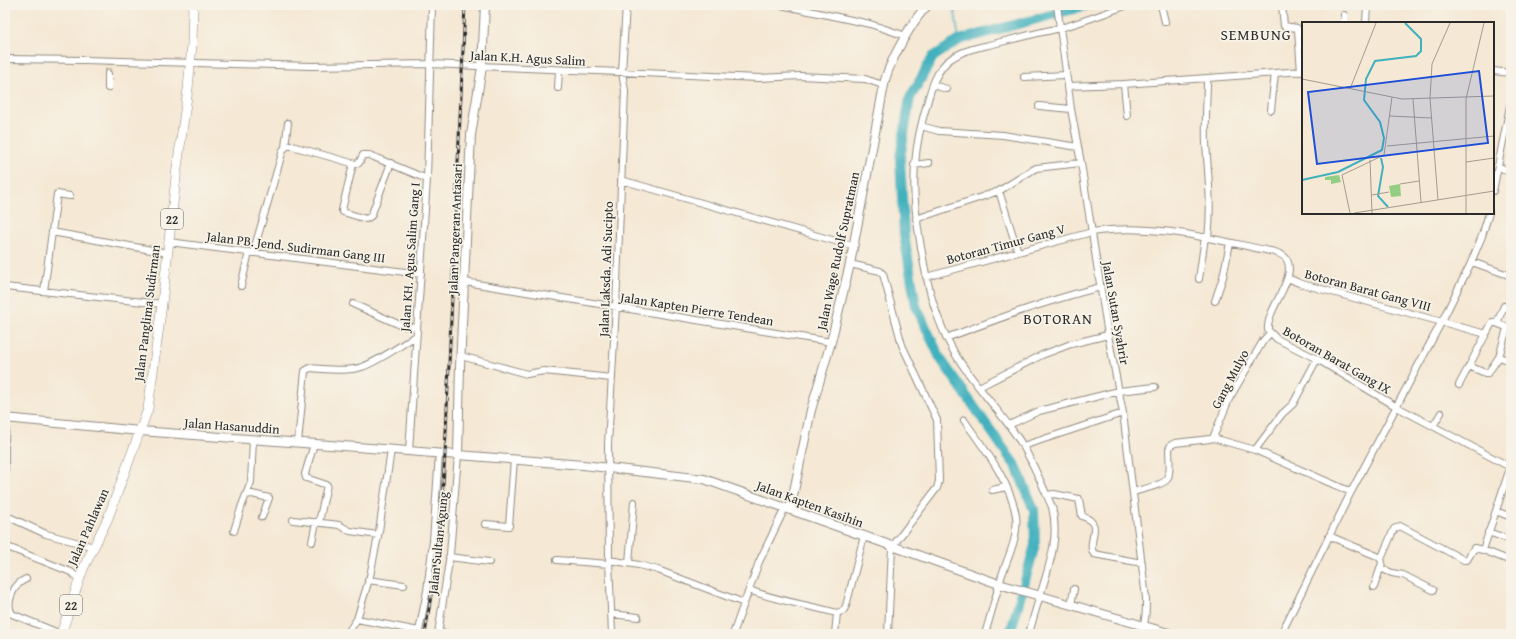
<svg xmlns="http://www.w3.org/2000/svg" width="1516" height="639" viewBox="0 0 1516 639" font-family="'Gentium Book Plus',serif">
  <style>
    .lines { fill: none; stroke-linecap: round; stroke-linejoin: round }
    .stream { stroke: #42b1be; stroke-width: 1.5 }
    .river { stroke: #42b1be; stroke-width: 10 }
    .minor-tunnel { stroke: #cdc2b2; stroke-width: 6; stroke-dasharray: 6 3; stroke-linecap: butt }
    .minor-casing { stroke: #908a80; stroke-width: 8 }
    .major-casing { stroke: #908a80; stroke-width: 10 }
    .highway-casing { stroke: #908a80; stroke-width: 10 }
    .minor { stroke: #fff; stroke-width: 6 }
    .major { stroke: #fff; stroke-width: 8 }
    .highway { stroke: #fff; stroke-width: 9 }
    .rail-casing { stroke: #2b2b2b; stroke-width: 3 }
    .rail { stroke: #f7f3e8; stroke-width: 1.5; stroke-dasharray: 4.5; stroke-linecap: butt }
    .labels { text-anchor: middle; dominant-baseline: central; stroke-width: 3.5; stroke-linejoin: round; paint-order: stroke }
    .shield { fill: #f7f3e8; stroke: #686764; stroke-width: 1 }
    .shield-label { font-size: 12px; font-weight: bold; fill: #2b2b2b }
    .street-label { font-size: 13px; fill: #2b2b2b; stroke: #f7f3e8 }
    .quarter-label { font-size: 15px; letter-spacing: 1px; fill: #2b2b2b; stroke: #f7f3e8 }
    .inset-river { fill: none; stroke: #42b1be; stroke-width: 2 }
    .inset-road { fill: none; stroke: #a49c90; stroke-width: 1 }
    .view { fill: #1d4ed8; fill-opacity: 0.15; stroke: #1d4ed8; stroke-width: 2 }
    .inset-edge { fill: none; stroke: #2b2b2b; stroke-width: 2 }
  </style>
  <rect width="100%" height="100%" fill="#f7f3e8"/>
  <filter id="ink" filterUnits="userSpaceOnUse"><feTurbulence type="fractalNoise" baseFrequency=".025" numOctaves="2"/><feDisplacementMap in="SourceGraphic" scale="8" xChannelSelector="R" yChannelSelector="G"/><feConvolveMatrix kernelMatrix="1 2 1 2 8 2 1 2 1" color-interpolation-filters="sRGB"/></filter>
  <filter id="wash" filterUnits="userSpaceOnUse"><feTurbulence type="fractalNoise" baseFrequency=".012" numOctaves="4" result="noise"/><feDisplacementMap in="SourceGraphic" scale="16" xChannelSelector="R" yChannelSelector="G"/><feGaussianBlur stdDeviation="0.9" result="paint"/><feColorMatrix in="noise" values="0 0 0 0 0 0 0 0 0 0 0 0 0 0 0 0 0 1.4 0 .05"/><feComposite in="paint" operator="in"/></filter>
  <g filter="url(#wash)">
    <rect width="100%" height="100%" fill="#f5e8d4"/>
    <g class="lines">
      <path class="stream" d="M954 5 959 40"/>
      <path class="river" d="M1010 634 1035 545 1034 510 1017 468 940 358 916 306 904 235 900 158 910 98 933 57 959 40 1088 5"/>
    </g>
  </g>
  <g filter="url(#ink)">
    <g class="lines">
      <path class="minor-tunnel" d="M108 74 109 60"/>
      <g class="minor-casing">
        <path id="minor" d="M781 5 870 24 906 36
          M1057 5 1071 109 1081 163 1108 335 1123 413 1146 598C1146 611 1146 622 1141 634
          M1161 5 1165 22
          M1282 5 1284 26 1297 28 1298 30 1301 72
          M1344 23V15
          M1366 23 1367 5
          M5 59 84 60 312 66 430 64 759 78 800 76 865 79 880 84 884 88
          M1493 71 1511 73
          M1024 77 1066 75
          M1207 78C1207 99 1205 121 1206 143 1208 174 1212 206 1208 238
          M1124 84 1127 116
          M933 85 947 89
          M1067 86 1124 84 1303 71
          M108 88V74
          M558 88 559 71
          M1511 101 1498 166 1511 173
          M1039 106 1071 109
          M1271 110 1275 73
          M921 126 939 131 1003 135 1078 147
          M285 147 288 123
          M353 164 342 210 343 212 366 219 371 216 391 163
          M914 165 929 163
          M621 180 853 246
          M999 191 1018 252
          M1493 191 1498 166
          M916 219 999 191 1036 168 1081 163
          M52 232 57 194 70 196
          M169 242 421 274
          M253 253 283 150 287 146H292L355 164 359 163 363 155H369L427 179
          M1472 262 1511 276
          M850 264 880 271 883 274 902 345 937 420 939 481 937 488 892 547 888 634
          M926 277 1092 232C1153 222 1216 240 1275 252 1279 254 1285 255 1287 260 1297 279 1266 309 1268 330L1277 339 1317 359 1397 407 1510 467
          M1288 278 1299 283 1486 334 1492 323H1496L1511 329
          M1199 279 1205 237
          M465 282 831 342
          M241 286 249 252
          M5 287 162 304
          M44 291 52 232 168 253
          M1215 301 1223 277 1230 243
          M353 304 398 324 416 328
          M1497 323 1504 306
          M1507 328 1499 357 1511 361
          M946 338C997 319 1048 300 1101 287
          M461 356 527 374 544 371 612 378
          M1317 359 1293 404 1282 414 1255 450 1351 492
          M1469 366 1485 373H1488L1499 357
          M1459 385 1486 334
          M979 387 1042 355 1071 344 1108 335
          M964 420C984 449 1010 480 1016 516 1019 536 1008 557 1002 575 996 595 991 614 985 634
          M1009 425 1039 411 1119 391 1155 387
          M1433 426 1441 413
          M1213 438 1229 399 1263 341 1270 333
          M5 440 6 418
          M298 442 305 371 310 368C326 369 346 372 362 367 381 360 399 346 416 336
          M314 444 305 474 306 478 327 485 319 522
          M1023 446 1123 413
          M5 447V470
          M409 451 427 179 432 5
          M1511 465 1483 550 1511 561
          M992 490 1006 487
          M1133 492C1142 489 1165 485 1168 478 1171 470 1169 457 1169 449L1171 445 1175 443 1210 439 1213 438 1255 450
          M246 495 252 494 269 498 262 517
          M1047 495 1054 494 1079 499 1082 516C1106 524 1085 542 1094 554L1142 563
          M1496 511 1511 517
          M5 516 11 518 46 534 94 547
          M293 520 331 524 339 525 350 531 378 535
          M485 524 509 526 514 459
          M234 531 242 505 251 482 253 439
          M1488 532 1511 540
          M1329 536 1377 556 1381 559 1382 563 1374 587
          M312 542 316 522
          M5 546 71 572 79 579
          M449 557 489 562
          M1381 559 1394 529 1400 526 1464 560H1467L1474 548 1483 550
          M557 560 609 564
          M609 560 639 565 658 570 744 603
          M629 563 634 502
          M1380 568 1392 573 1403 575 1433 590
          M26 579C14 584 5 602 12 614L61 634
          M368 580 404 585
          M749 590C778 601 808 605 837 613L843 611 846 606 864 536
          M1071 605 1074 589
          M611 614 638 617
          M357 619 419 631 427 591 433 541 439 454
          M438 632 450 634
          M347 634 357 619 370 576 379 531 391 450
          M438 634 450 554 458 455
          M612 634 609 560 608 444 616 306 625 91 622 72 626 5
          M733 634 759 562 785 508
          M835 634 837 613
          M1029 634C1033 618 1038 602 1043 586 1051 560 1059 535 1052 507 1043 487 1034 465 1023 446 1003 413 974 386 954 352 936 320 928 289 922 253 913 203 910 167 923 118 929 98 933 70 952 58 965 49 982 47 997 43 1017 38 1037 33 1056 29 1081 23 1104 13 1128 5
          M1281 634 1351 492 1442 321 1470 265 1482 236 1489 213"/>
      </g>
      <g class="major-casing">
        <path id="major" d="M5 418 140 431 370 448 583 465 704 479 999 584 1172 634
          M458 455 460 366 471 135 482 67 485 5
          M790 510 811 410 831 342 850 264 885 80C891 59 913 19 928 5"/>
      </g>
      <g class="highway-casing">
        <path id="highway" d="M61 634 83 569 108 518 148 409 162 304 177 168 188 89 192 44 193 5"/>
      </g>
      <use href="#minor" class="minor"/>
      <use href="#major" class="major"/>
      <use href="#highway" class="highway"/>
      <g class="rail-casing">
        <path id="rail" d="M425 634 439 544 445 454 465 5"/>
      </g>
      <use href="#rail" class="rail"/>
    </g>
  </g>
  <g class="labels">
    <g class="shield">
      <rect x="161" y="209" width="22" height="20" rx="3"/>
      <rect x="60" y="595" width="22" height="20" rx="3"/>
    </g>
    <g class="shield-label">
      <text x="172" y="219">22</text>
      <text x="71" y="605">22</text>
    </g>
    <g class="street-label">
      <text transform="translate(528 58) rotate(3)">Jalan K.H. Agus Salim</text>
      <text transform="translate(455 229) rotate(-88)">Jalan Pangeran Antasari</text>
      <text transform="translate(1006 244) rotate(-15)">Botoran Timur Gang V</text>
      <text transform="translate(296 247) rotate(7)">Jalan PB. Jend. Sudirman Gang III</text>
      <text transform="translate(838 251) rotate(-78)">Jalan Wage Rudolf Supratman</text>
      <text transform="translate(410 257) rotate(-86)">Jalan KH. Agus Salim Gang I</text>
      <text transform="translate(606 269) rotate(-88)">Jalan Laksda. Adi Sucipto</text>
      <text transform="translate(1368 290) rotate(15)">Botoran Barat Gang VIII</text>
      <text transform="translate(697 309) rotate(9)">Jalan Kapten Pierre Tendean</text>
      <text transform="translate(147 313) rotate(-83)">Jalan Panglima Sudirman</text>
      <text transform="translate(1116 313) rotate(80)">Jalan Sutan Syahrir</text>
      <text transform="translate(1337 360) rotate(30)">Botoran Barat Gang IX</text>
      <text transform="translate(1230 379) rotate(-62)">Gang Mulyo</text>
      <text transform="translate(232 426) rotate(4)">Jalan Hasanuddin</text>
      <text transform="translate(810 504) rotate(20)">Jalan Kapten Kasihin</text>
      <text transform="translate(88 527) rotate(-66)">Jalan Pahlawan</text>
      <text transform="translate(438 543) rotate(-84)">Jalan Sultan Agung</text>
    </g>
    <g class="quarter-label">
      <text x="1256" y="34">SEMBUNG</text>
      <text x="1058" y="318">BOTORAN</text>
    </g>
  </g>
  <g transform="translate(1302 22)">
    <rect width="192" height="192" fill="#f5e8d4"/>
    <path d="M37 153 39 160 29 162V158H23V155ZM98 162 99 174 89 175 87 164Z" fill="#93ce82"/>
    <path class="inset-river" d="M79 136 81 145 76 174 86 185M0 158 36 150 80 128 82 116 78 100 62 78 64 57 73 39 114 34 119 29V17L103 1"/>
    <path class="inset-road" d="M0 57 100 77 192 74M48 67 74 1M128 76 130 42 148 1M128 76 136 178M111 77 119 180M88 94 130 96M85 124 192 114M68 138 70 191M164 140 192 136M98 162 117 159M70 173 87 170M97 184 192 169M48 191 40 153 82 133 90 75M52 191 97 184M164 191V77L182 1"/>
    <path class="view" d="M177 49 186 121 15 142 6 70Z"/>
    <rect width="192" height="192" class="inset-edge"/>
  </g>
  <rect width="1516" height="639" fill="none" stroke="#f7f3e8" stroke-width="20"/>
</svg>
